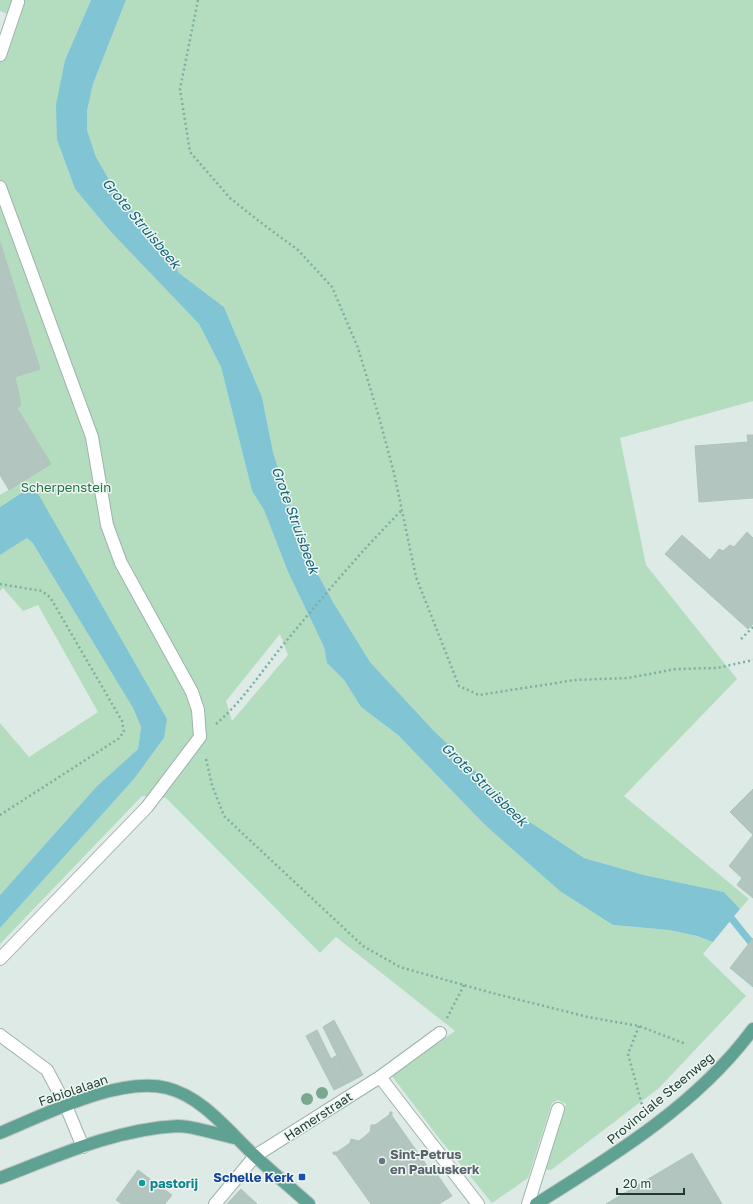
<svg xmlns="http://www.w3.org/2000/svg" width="753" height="1204" viewBox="0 0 753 1204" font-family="'Golos Text',sans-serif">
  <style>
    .green { fill: #b4ddc0; fill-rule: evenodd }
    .water { fill: #81c4d3 }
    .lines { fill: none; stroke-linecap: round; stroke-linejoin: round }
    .stream { stroke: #81c4d3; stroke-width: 7 }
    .building { fill: #b2c5be; stroke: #afc4bc }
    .minor-casing { stroke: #a0b2ac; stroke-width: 14 }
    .major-casing { stroke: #bcc4c2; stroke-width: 14 }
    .path { stroke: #7cafa1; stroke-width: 2.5; stroke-dasharray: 2 3; stroke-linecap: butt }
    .minor { stroke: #fff; stroke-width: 12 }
    .major { stroke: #5fa293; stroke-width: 12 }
    .tree { fill: #79a88e }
    .worship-dot { fill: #6b7280; stroke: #edf7f2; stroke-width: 1.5 }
    .transit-dot { fill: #1a4fb4; stroke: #edf7f2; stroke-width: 1.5 }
    .culture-dot { fill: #0f9aa8; stroke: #edf7f2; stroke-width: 1.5 }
    .labels { text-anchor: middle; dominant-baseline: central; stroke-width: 3; stroke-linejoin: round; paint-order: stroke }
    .park-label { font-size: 13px; fill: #277246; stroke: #edf7f2 }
    .street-label { font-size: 13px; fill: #1e3a33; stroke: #edf7f2 }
    .worship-label { font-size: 13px; font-weight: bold; fill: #5b616d; stroke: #edf7f2; text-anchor: start }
    .transit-label { font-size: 13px; font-weight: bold; fill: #164399; stroke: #edf7f2; text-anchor: end }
    .culture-label { font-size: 13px; font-weight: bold; fill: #0d838f; stroke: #edf7f2; text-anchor: start }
    .water-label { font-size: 14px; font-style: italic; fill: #166478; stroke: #edf7f2 }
  </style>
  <rect width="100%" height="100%" fill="#ddeae5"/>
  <path class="green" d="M0 0H91L65 60 57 140 75 189 111 232 199 324 221 367 252 491 264 510 288 572 324 647 327 663 344 680 361 707 398 735 484 824 613 925 669 930 697 936 713 942 703 954 746 996 659 1088 551 1170 542 1169 566 1104 558 1100 552 1103 528 1178 492 1203 438 1137 392 1076 455 1031 336 937 320 953 166 798 142 796 0 944V928L134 779 164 738 32 485 0 507V495L51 464 17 408 21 405 15 377 40 369 0 242V55L13 16 0 11ZM280 634 288 655 232 721 226 701Z
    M126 0H753V401L620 438 646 565 737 679 624 796 749 899 740 909 724 892 644 875 584 858 524 818 433 730 370 662 333 602 309 558 291 510 273 452 262 397 224 307 179 273 164 247 141 219 119 197 96 157 87 130V111L93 84Z
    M27 538 32 542 133 708 141 727 138 749 97 786 0 895V723L29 757 98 712 38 605 23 611 3 588 0 591V555Z"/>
  <path class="water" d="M91 0H126L93 84 87 111V130L96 157 119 197 141 219 164 247 179 273 224 307 262 397 273 452 291 510 309 558 333 602 370 662 433 730 524 818 584 858 644 875 724 892 740 909 713 942 697 936 669 930 613 925 560 891 484 824 398 735 361 707 344 680 327 663 324 647 288 572 264 510 252 491 221 367 199 324 111 232 75 189 57 140 56 105 65 60Z
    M33 485 167 719 164 738 134 779 0 928V895L97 786 138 749 141 727 133 708 32 542 27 538 0 555V507Z"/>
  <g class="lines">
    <path class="stream" d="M724 916 732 919 753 945"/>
  </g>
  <path class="building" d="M0 242 40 369 15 377 21 405 17 408 51 464 9 490 0 475Z
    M747 435H753V498L699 502 695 446 748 442Z
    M747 532 753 538V624L748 629 665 554 682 535 710 560 719 549 723 551 730 545 734 547Z
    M753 789V835L730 812Z
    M753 835V898L737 885 742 878 729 866Z
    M753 938V987L730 968Z
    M334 1020 363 1075 350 1082 323 1027Z
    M317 1030 331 1059 337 1055 350 1082 334 1090 306 1036Z
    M390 1112H392V1116L430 1170 434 1167V1170L452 1196 439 1204H371L336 1155 333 1154V1152H337L350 1143 351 1139 359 1141 370 1132 371 1125H375L389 1115Z
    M692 1153 722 1204H606Z
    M138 1170 172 1195 165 1204H122L116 1200Z
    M241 1189 257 1204H227Z"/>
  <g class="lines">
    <g class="minor-casing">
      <path id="minor" d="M0 55 18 2
        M0 187 92 437 107 525 121 563 192 692 198 710 200 737 147 807 0 959
        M0 1035 47 1070 66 1106 83 1147
        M380 1077 478 1204
        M215 1204 255 1156 380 1077 440 1033
        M528 1204 558 1109"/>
    </g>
    <g class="major-casing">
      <path id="major" d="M0 1133C44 1115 119 1076 167 1088 203 1097 229 1132 255 1156 272 1172 291 1188 309 1204
        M0 1178C57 1156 116 1129 178 1126 193 1126 220 1135 235 1138
        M536 1204C613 1156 698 1104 753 1029"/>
    </g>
    <path class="path" d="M198 0 180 89 190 152 230 198 260 222 298 250 332 287 358 348 379 417 394 473 416 577 459 686 479 695 575 680 628 678 676 669 717 668 753 660
      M0 584 42 591 50 597 122 721 124 732 118 739 0 815
      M741 639 753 627
      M216 724C242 702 261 672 283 645 321 599 360 552 402 510
      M206 759 212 785 224 816 363 946 400 967 492 993 588 1017 639 1026 686 1044
      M447 1018 464 985
      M639 1026 628 1054 644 1112"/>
    <use href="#minor" class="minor"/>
    <use href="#major" class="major"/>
  </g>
  <g class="tree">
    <circle cx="322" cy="1093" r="6"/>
    <circle cx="307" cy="1099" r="6"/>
  </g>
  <circle class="worship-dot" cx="382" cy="1161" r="4"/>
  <rect class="transit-dot" x="298" y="1173" width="8" height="8" rx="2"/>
  <circle class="culture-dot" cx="142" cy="1183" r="4"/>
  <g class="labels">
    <g class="park-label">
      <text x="66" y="487">Scherpenstein</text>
    </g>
    <g class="street-label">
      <text transform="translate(73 1090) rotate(-19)">Fabiolalaan</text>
      <text transform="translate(660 1098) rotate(-40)">Provinciale Steenweg</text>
      <text transform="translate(318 1116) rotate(-33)">Hamerstraat</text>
    </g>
    <g class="worship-label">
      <text x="390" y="1154">Sint-Petrus<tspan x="390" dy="15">en Pauluskerk</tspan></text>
    </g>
    <g class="transit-label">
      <text x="294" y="1177">Schelle Kerk</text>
    </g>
    <g class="culture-label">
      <text x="150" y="1183">pastorij</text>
    </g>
    <g class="water-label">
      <text transform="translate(142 223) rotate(50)">Grote Struisbeek</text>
      <text transform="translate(296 520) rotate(70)">Grote Struisbeek</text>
      <text transform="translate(485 784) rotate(44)">Grote Struisbeek</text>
    </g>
  </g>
  <path d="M617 1188v6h67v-6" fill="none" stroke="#1e3a33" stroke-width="2"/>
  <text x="623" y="1188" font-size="12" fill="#1e3a33" stroke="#edf7f2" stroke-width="3" paint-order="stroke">20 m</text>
</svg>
